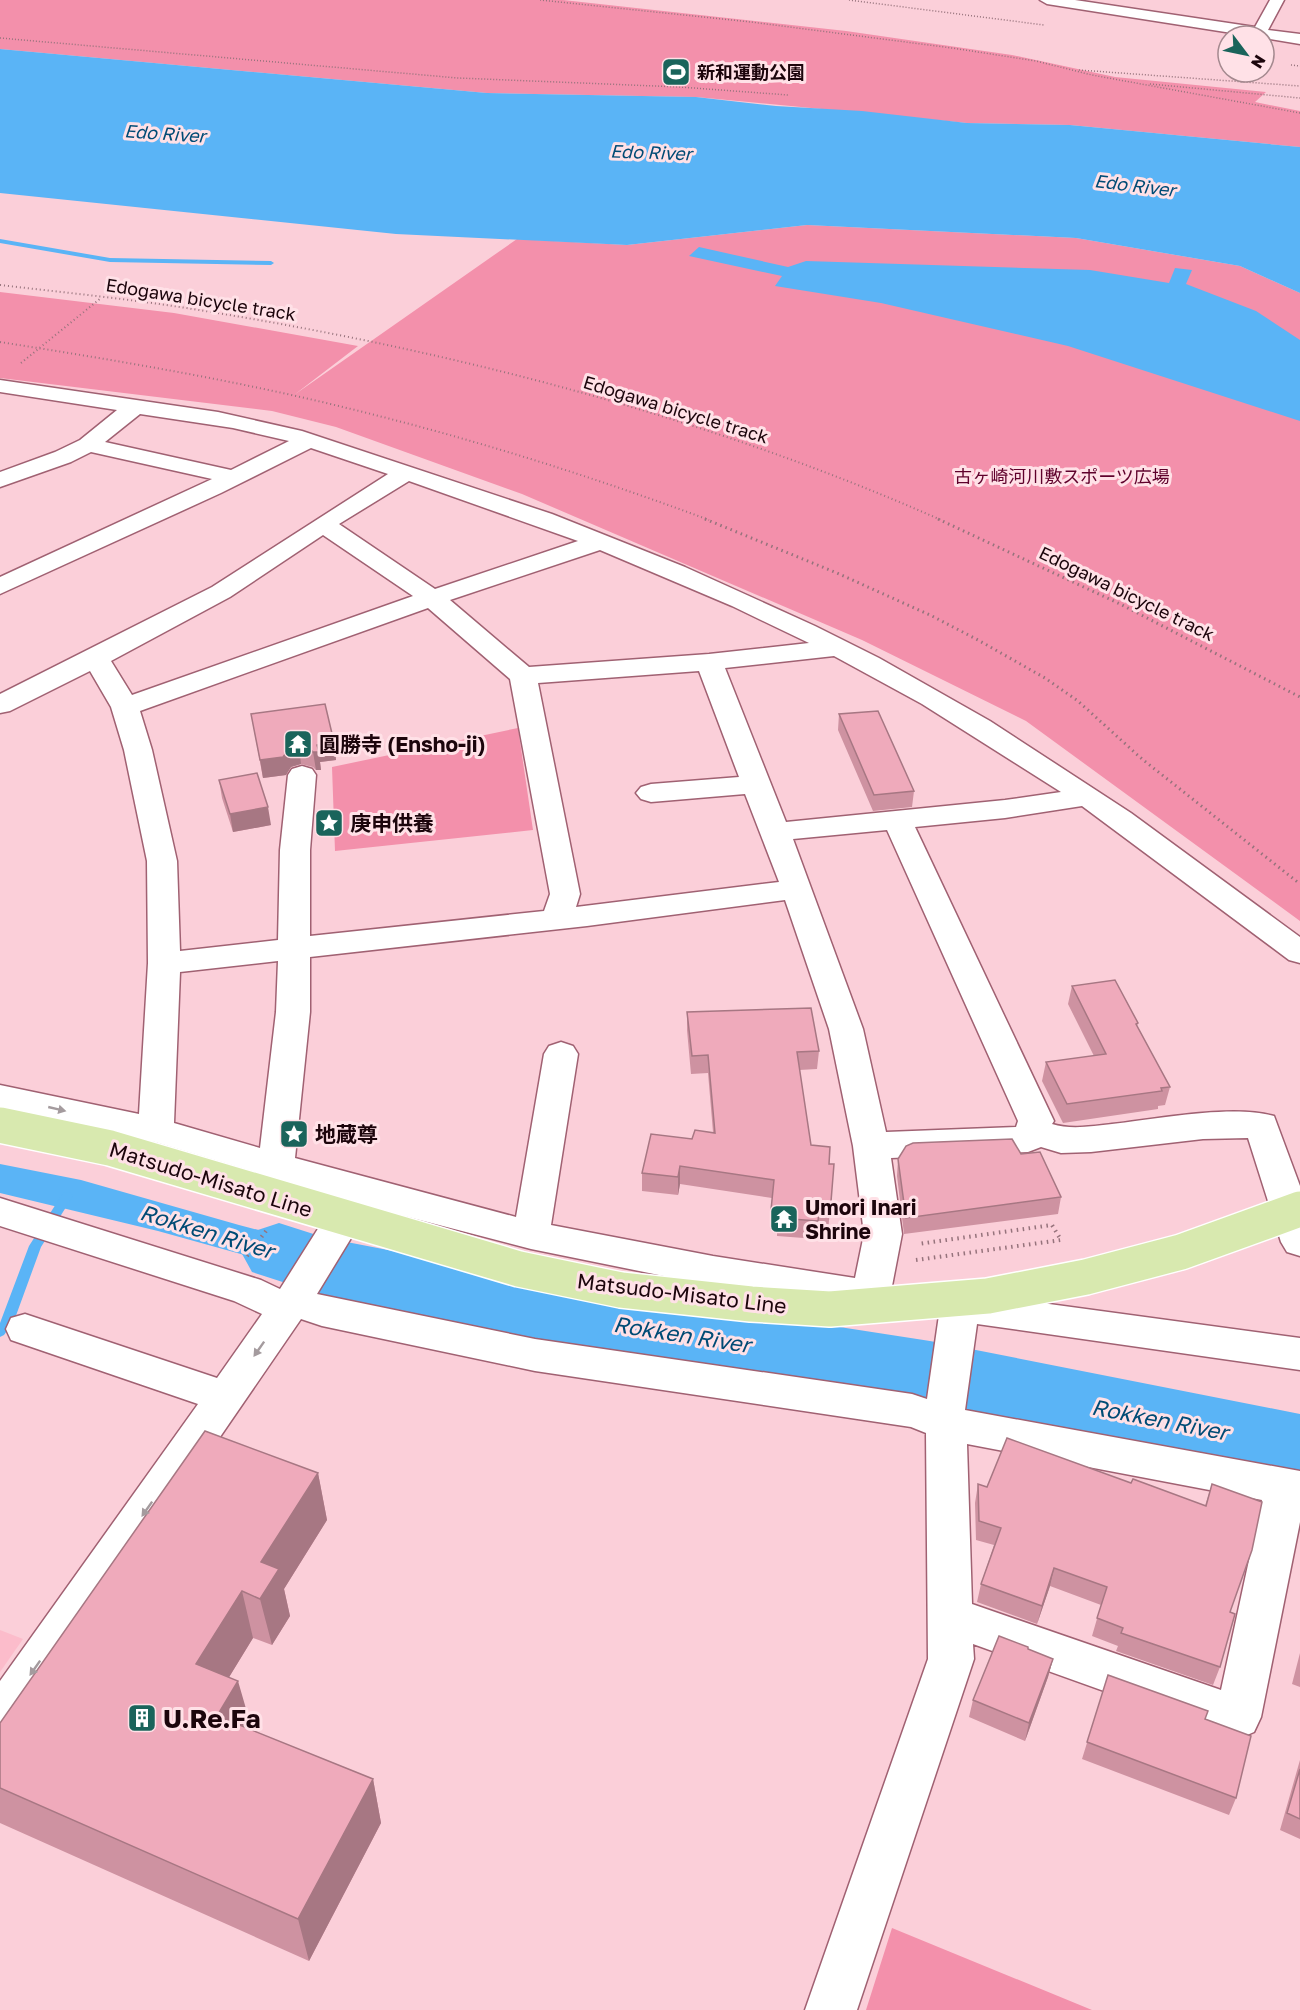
<svg xmlns="http://www.w3.org/2000/svg" width="1300" height="2010" viewBox="0 0 1300 2010" font-family="'Golos Text','Noto Sans JP',sans-serif">
  <style>
    .built { fill: #fcbccb }
    .green { fill: #f390ab }
    .water { fill: #5ab4f6 }
    .lines { fill: none; stroke-linecap: round; stroke-linejoin: round }
    .stream { fill: #5ab4f6; fill-rule: evenodd }
    .river { fill: #5ab4f6; fill-rule: evenodd }
    .minor-casing { stroke: #a06172; stroke-width: 3 }
    .path-far3 { stroke: #96737c; stroke-width: 1.5; stroke-dasharray: 1 2; stroke-linecap: butt }
    .path-far2 { stroke: #96737c; stroke-width: 2; stroke-dasharray: 1 3; stroke-linecap: butt }
    .path-far1 { stroke: #96737c; stroke-width: 3; stroke-dasharray: 1.5 4; stroke-linecap: butt }
    .path { stroke: #96737c; stroke-width: 4; stroke-dasharray: 1.5 4.5; stroke-linecap: butt }
    .minor { fill: #fff; fill-rule: evenodd }
    .major-bridge-casing { stroke: #fff; stroke-width: 38; stroke-linecap: butt }
    .major-bridge { stroke: #d8e9af; stroke-width: 35 }
    .wall { fill: #ce92a1 }
    .shaded-wall { fill: #a77783 }
    .building { fill: #efaabb; stroke: #a77783; stroke-width: 1.5 }
    .oneway { fill: #a49b9e }
    .labels { text-anchor: middle; dominant-baseline: central; stroke-width: 6; stroke-linejoin: round; paint-order: stroke }
    .far-poi-label { font-size: 18px; font-weight: bold; fill: #1c050c; stroke: #ffe1e7; text-anchor: start }
    .far-water-label { font-size: 18px; font-style: italic; fill: #004b75; stroke: #ffe1e7 }
    .far-street-label { font-size: 18px; fill: #1c050c; stroke: #ffe1e7 }
    .far-park-label { font-size: 18px; fill: #5f002b; stroke: #ffe1e7 }
    .poi-label { font-size: 21px; font-weight: bold; fill: #1c050c; stroke: #ffe1e7; text-anchor: start }
    .street-label { font-size: 21px; fill: #1c050c; stroke: #ffe1e7 }
    .water-label { font-size: 22px; font-style: italic; fill: #004b75; stroke: #ffe1e7 }
    .near-poi-label { font-size: 26px; font-weight: bold; fill: #1c050c; stroke: #ffe1e7; text-anchor: start }
  </style>
  <rect width="100%" height="100%" fill="#fbcfd9"/>
  <path class="built" d="M0 1630 23 1639 0 1672Z"/>
  <path class="green" d="M0 0H563L846 31 1012 55 1115 77 1266 92 1255 102 1300 111V147L1070 125 967 123 696 97 487 93 0 49Z
    M807 225 1076 238 1240 266 1300 293V921L1026 721 862 640 522 494 336 427 272 411 0 378V292L174 313 358 346 294 395 517 239 627 245Z
    M518 728 533 830 335 851 332 767Z
    M892 1928 1092 2010H866Z"/>
  <path class="water" d="M0 49 487 93 696 97 776 106 862 111 967 123 1070 125 1300 147V293L1240 266 1076 238 807 225 627 245 396 234 0 193Z
    M699 247 788 267 806 261 1090 270 1169 283 1175 268 1192 270 1186 284 1256 311 1300 340V421L1068 346 881 303 775 286 782 276 689 256Z
    M0 1164 81 1180 239 1225 375 1260 359 1287 158 1231 0 1193Z"/>
  <g class="lines">
    <path class="stream" d="M0 239 110 258 271 261 274 263 271 265 110 262 0 243Z
      M67 1192 71 1193 73 1196 41 1247 14 1321 4 1335 0 1337V1323L29 1246 63 1193Z"/>
    <path class="river" d="M279 1223 326 1238 569 1285 930 1341 1300 1414V1482L930 1405 569 1345 326 1296 252 1272 241 1252 252 1232Z"/>
    <g class="minor-casing">
      <path id="minor" d="M1040 0H1075L1255 27 1270 0H1284L1268 30 1300 34V44L1264 38V36H1251L1047 4Z
        M0 380 218 412 302 431 552 514 685 567 815 626 879 658 990 721 1131 813 1300 937V963L1289 960 1082 806 1005 818 915 827 1054 1121 1052 1124C1071 1130 1093 1126 1112 1124 1156 1119 1234 1104 1274 1116L1300 1186V1256L1287 1252 1281 1242 1248 1138 1203 1139 1091 1152 1061 1153 1041 1147 1028 1152 891 1158 902 1234 892 1286 898 1297 893 1308 879 1312 713 1286 531 1249 370 1207 317 1294 535 1339 912 1394 927 1399 939 1315 935 1306 940 1295 954 1291 1300 1338V1370L977 1324 965 1410 1300 1471V1522L1261 1717 1254 1732 1238 1739 973 1644 974 1659 857 2010H805L928 1659 926 1433 911 1427 535 1371 322 1326 301 1319 16 1734 0 1741V1681L198 1404 11 1340 6 1329 11 1318 25 1314 217 1378 262 1314 234 1301 0 1226V1198L261 1280 280 1289 338 1197 155 1142 0 1109V1085L139 1114 148 963 147 861 124 750 111 707 90 671 10 711 0 713V694L212 587 388 474 311 448 221 493 0 594V577L212 479 91 452 71 462 0 487V472L55 452 80 440 117 410 0 392ZM140 414 233 428 289 441 231 470 105 442ZM409 481 578 541 435 589 339 524ZM323 535 413 596 132 695 111 661 230 597ZM600 550 732 606 809 643 709 654 529 667 450 600ZM428 608 510 679 550 894 544 911 310 936V850L316 775 312 769 302 766 292 769 288 775 280 850 278 940 180 951 177 861 152 750 140 711ZM834 656 922 704 1061 792 1005 800 786 822 725 668ZM699 671 739 777 651 784 641 787 636 793 641 799 651 802 745 794 779 882 576 907 580 894 538 683ZM887 830 1018 1121 1016 1127 886 1132 863 1029 793 839ZM785 900 829 1029 853 1146 864 1234 855 1278 713 1256 551 1225 578 1054 573 1046 561 1042 549 1046 544 1054 516 1217 295 1158 310 1012V957L587 926ZM278 961 276 1012 260 1148 174 1123 180 972ZM967 1444 1262 1500 1221 1690 972 1604Z"/>
    </g>
    <path class="path-far3" d="M540 0 751 22 952 48 1036 61 1092 75 1300 113
      M849 0 1044 25
      M0 38 458 78 680 87 788 95
      M1291 65 1300 66
      M1079 70 1300 86
      M1150 84 1300 98"/>
    <path class="path-far2" d="M0 285C60 292 120 298 180 307 438 347 702 414 941 520
      M0 342C108 359 216 377 322 402 454 433 583 473 709 520
      M21 363 101 298"/>
    <path class="path-far1" d="M705 519 837 573 932 616 978 640 1045 678 1078 701 1142 759 1300 884
      M938 519 1120 604 1300 697"/>
    <path class="path" d="M247 1256 266 1231
      M916 1260 1061 1240 1052 1225 918 1244"/>
    <use href="#minor" class="minor"/>
    <g class="major-bridge-casing">
      <path id="major-bridge" d="M0 1125 110 1148 519 1269 621 1290 751 1304 830 1309 988 1296 1086 1277 1181 1252 1300 1209"/>
    </g>
    <use href="#major-bridge" class="major-bridge"/>
  </g>
  <path class="wall" d="M251 714 334 742 336 760 320 762 321 770H316L313 767 301 764 291 767 286 775 263 778Z
    M839 714 914 791 912 807 873 811 838 730Z
    M219 780 271 825 233 832 222 798Z
    M1072 986 1138 1023 1137 1026 1170 1087 1165 1105 1158 1106V1109L1063 1123 1042 1081 1046 1062 1094 1056 1068 1004Z
    M687 1012 819 1051 817 1069 799 1070 811 1145 829 1164H834L828 1232 817 1231V1239L777 1236V1229H770L772 1198 680 1184 678 1195 642 1191V1173L692 1139 713 1132 708 1073 691 1074 687 1030Z
    M1021 1154 1061 1197 1058 1214 904 1234 897 1176 898 1159Z
    M318 1473 327 1520 284 1589 290 1616 272 1645 253 1638 229 1677 251 1726 249 1729 373 1779 381 1823 309 1961 0 1823V1723Z
    M1131 1483 1205 1506 1212 1484 1230 1612 1220 1667 1213 1685 1116 1651 1118 1646 1092 1636 1101 1605 1050 1586 1037 1624 977 1602 981 1584 994 1545 976 1540 975 1503 978 1484 987 1487Z
    M1028 1649 1053 1659 1048 1677 1025 1741 969 1717 973 1700Z
    M1300 1653V1687L1292 1684Z
    M1108 1675 1205 1719 1236 1798 1229 1815 1082 1759Z
    M1300 1760V1839L1280 1830Z"/>
  <path class="shaded-wall" d="M334 742 336 760 320 762 321 770H316L313 752 317 745Z
    M299 746 301 764 291 767 286 775 263 778 260 760Z
    M268 807 271 825 233 832 230 814Z
    M680 1166V1184L678 1195V1177Z
    M318 1473 327 1520 284 1589 290 1616 272 1645 260 1599 261 1562Z
    M1054 1568 1050 1586 1037 1624 1042 1606Z
    M242 1591 253 1638 209 1710 196 1664Z
    M1053 1659 1048 1677 1025 1741 1029 1723Z
    M238 1681 251 1726 230 1761 217 1716Z
    M373 1779 381 1823 309 1961 298 1919Z"/>
  <path class="building" d="M325 704 334 742 317 745 319 752H313L310 749 299 746 289 749 283 757 260 760 251 714Z
    M878 711 914 791 874 795 839 714Z
    M257 773 268 807 230 814 219 780Z
    M1115 980 1138 1023 1136 1024 1170 1087 1161 1088 1162 1091 1067 1104 1046 1062 1106 1054 1072 986Z
    M811 1008 819 1051 797 1052 811 1145 830 1147 829 1164H834L830 1214 819 1213 818 1221 778 1218 779 1211 771 1210 774 1180 680 1166 678 1177 642 1173 651 1134 692 1139 695 1130 715 1133 708 1055 692 1056 687 1012Z
    M1012 1139 1021 1154 1040 1152 1061 1197 906 1218 898 1159 906 1146 913 1143Z
    M205 1431 318 1473 261 1562 279 1569 260 1599 242 1591 196 1664 238 1681 217 1716 373 1779 298 1919 0 1788V1723Z
    M1007 1438 1131 1483 1133 1479 1206 1506 1212 1484 1262 1502 1252 1550 1230 1612 1235 1614 1220 1667 1121 1633 1123 1628 1097 1618 1107 1587 1054 1568 1042 1606 981 1584 1001 1528 979 1521 978 1484 987 1487Z
    M999 1636 1028 1647V1649L1053 1659 1029 1723 973 1700Z
    M1108 1675 1208 1711 1205 1719 1251 1736 1236 1798 1087 1742Z
    M1300 1769V1819L1287 1813Z"/>
  <defs><path id="oneway-solid" d="M-6-.8H1V-3.2L6.5 0L1 3.2V.8H-6Z" transform="scale(1.5)"/></defs>
  <g class="oneway">
    <use href="#oneway-solid" transform="translate(57 1109) rotate(13)"/>
    <use href="#oneway-solid" transform="translate(259 1349) rotate(125)"/>
    <use href="#oneway-solid" transform="translate(147 1509) rotate(125)"/>
    <use href="#oneway-solid" transform="translate(35 1668) rotate(125)"/>
  </g>
  <defs>
    <g id="stadium-square" transform="scale(1.5)"><rect x="-9" y="-9" width="18" height="18" rx="4" fill="#1a645b" stroke="#ffe1e7"/><path d="M0-5a6.5 5 0 1 0 0 10a6.5 5 0 1 0 0-10ZM-3.5-1.8h7v3.6h-7Z" fill="#fff"/></g>
    <g id="temple-square" transform="scale(1.5)"><rect x="-9" y="-9" width="18" height="18" rx="4" fill="#1a645b" stroke="#ffe1e7"/><path d="M0-6L5-2H3V0L6.5 2.5H4V6H1.5V3h-3V6H-4V2.5H-6.5L-3 0V-2H-5Z" fill="#fff"/></g>
    <g id="sight-square" transform="scale(1.5)"><rect x="-9" y="-9" width="18" height="18" rx="4" fill="#1a645b" stroke="#ffe1e7"/><path d="M0-6L1.8-2.2L6-1.7L2.9 1.2L3.7 5.4L0 3.3L-3.7 5.4L-2.9 1.2L-6-1.7L-1.8-2.2Z" fill="#fff"/></g>
    <g id="building-square" transform="scale(1.5)"><rect x="-9" y="-9" width="18" height="18" rx="4" fill="#1a645b" stroke="#ffe1e7"/><path d="M-4-6H4V6H1V3H-1V6H-4ZM-2.5-4.3h1.7v1.8h-1.7ZM.8-4.3h1.7v1.8H.8ZM-2.5-1h1.7V.8h-1.7ZM.8-1h1.7V.8H.8Z" fill="#fff"/></g>
  </defs>
  <g fill-rule="evenodd">
    <use href="#stadium-square" x="676" y="72"/>
    <use href="#temple-square" x="298" y="744"/>
    <use href="#sight-square" x="329" y="823"/>
    <use href="#sight-square" x="294" y="1134"/>
    <use href="#temple-square" x="784" y="1219"/>
    <use href="#building-square" x="142" y="1718"/>
  </g>
  <g class="labels">
    <g class="far-poi-label">
      <text x="697" y="72">新和運動公園</text>
    </g>
    <g class="far-water-label">
      <text transform="translate(165 133) rotate(4)">Edo River</text>
      <text transform="translate(651 152) rotate(2)">Edo River</text>
      <text transform="translate(1135 185) rotate(7)">Edo River</text>
    </g>
    <g class="far-street-label">
      <text transform="translate(201 299) rotate(9)">Edogawa bicycle track</text>
      <text transform="translate(676 409) rotate(17)">Edogawa bicycle track</text>
      <text transform="translate(1127 593) rotate(26)">Edogawa bicycle track</text>
    </g>
    <g class="far-park-label">
      <text x="1062" y="476">古ヶ崎河川敷スポーツ広場</text>
    </g>
    <g class="poi-label">
      <text x="319" y="744">圓勝寺 (Ensho-ji)</text>
      <text x="350" y="823">庚申供養</text>
      <text x="315" y="1134">地蔵尊</text>
      <text x="805" y="1207">Umori Inari<tspan x="805" dy="24">Shrine</tspan></text>
    </g>
    <g class="street-label">
      <text transform="translate(211 1179) rotate(17)">Matsudo-Misato Line</text>
      <text transform="translate(682 1293) rotate(7)">Matsudo-Misato Line</text>
    </g>
    <g class="water-label">
      <text transform="translate(207 1231) rotate(17)">Rokken River</text>
      <text transform="translate(682 1334) rotate(9)">Rokken River</text>
      <text transform="translate(1160 1419) rotate(11)">Rokken River</text>
    </g>
    <g class="near-poi-label">
      <text x="163" y="1718">U.Re.Fa</text>
    </g>
  </g>
  <g transform="translate(1246 54) rotate(122)"><circle r="28" fill="#ffe1e7" stroke="#a4898f" stroke-width="1.5"/>
  <path d="M0-4.5L10 22L0 15L-10 22Z" fill="#1a645b"/>
  <text y="-9" font-size="16" font-weight="bold" text-anchor="middle" fill="#1c050c">N</text>
  </g>
</svg>
